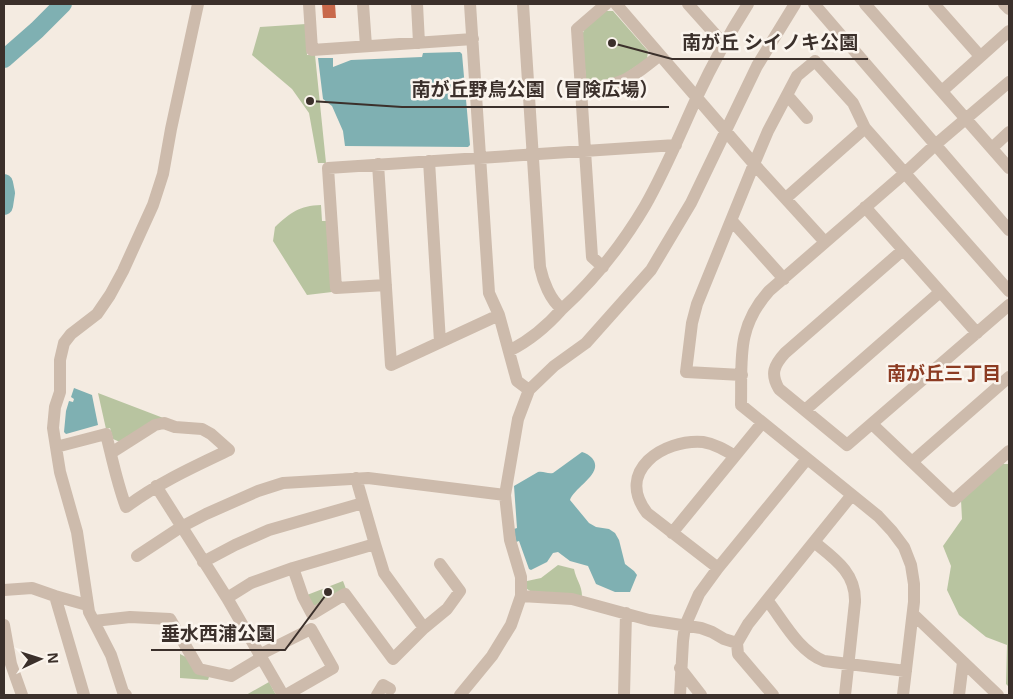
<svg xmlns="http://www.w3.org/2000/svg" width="1013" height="699" viewBox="0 0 1013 699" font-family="'Open Sans','Noto Sans JP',sans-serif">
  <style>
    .green { fill: #b8c4a0 }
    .water { fill: #7fb0b2 }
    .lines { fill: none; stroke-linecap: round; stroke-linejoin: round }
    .river { stroke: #7fb0b2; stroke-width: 18 }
    .building { fill: #c8694b }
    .minor { stroke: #cdbbac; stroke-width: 12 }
    .labels { text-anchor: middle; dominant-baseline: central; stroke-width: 5; stroke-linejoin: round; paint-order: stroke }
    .neighbourhood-label { font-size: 19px; font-weight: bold; fill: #8c3b22; stroke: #fbf5ee }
    .leader { fill: none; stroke: #3b302b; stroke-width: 2 }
    .callout-dot { fill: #3b302b; stroke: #fbf5ee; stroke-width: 2 }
    .callout-label { font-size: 19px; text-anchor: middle; font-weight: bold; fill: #3b302b; stroke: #fbf5ee; stroke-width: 5; stroke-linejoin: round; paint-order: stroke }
  </style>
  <rect width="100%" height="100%" fill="#f4ebe1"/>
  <path class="green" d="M606 11H613L648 51 647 59 620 77 591 84 586 80 582 35 585 28Z
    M306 24 307 55H315L326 163H318L309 113 292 89 252 55 260 27Z
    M321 205 322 221H327L332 292 307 295 273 241 275 227C291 212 299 206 321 205Z
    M98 393 166 419 120 442 113 439 110 428 106 429Z
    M1001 464H1009V687L1006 684 1007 645 986 637 959 615 947 590 951 566 943 546 962 519 961 500Z
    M558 565 574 569C576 580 582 585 582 596L532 592 527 589V581L541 578Z
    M343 581 346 589 317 606 312 605 307 595Z
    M180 654 186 657 209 677 208 680 180 678Z
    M269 682 276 695H246Z"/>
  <path class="water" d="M460 52 462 54 470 145 468 147 345 146 343 131 332 106 323 99 318 58H333V67L351 60 422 57 423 53Z
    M74 388 92 395 98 425 66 434 64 432 66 411 69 401 73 402 74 399 71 397Z
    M582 452C586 453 589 455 592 458 605 473 574 487 570 500L589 523 596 527 609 529 615 533 619 540 625 564 634 571 637 575 630 592H615L596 584 588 566 570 561 558 552 553 553 547 562 531 570 529 569 519 541 516 542 514 529 517 528 514 486 538 472C544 471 547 474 553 473Z"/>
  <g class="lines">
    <path class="river" d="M4 59 37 30 63 4
      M4 183 6 193 4 206"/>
  </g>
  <path class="building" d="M322 4H335L336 18H323Z"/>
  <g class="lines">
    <path class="minor" d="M309 4 312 50 473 39
      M363 4 366 46
      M417 4 419 43
      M523 4 540 267C543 281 550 300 562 309 595 279 622 245 645 206 665 171 680 134 697 97 712 65 729 34 748 4
      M616 4 754 164 825 242
      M688 4 723 43
      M814 4 1009 230
      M865 4 1009 168
      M934 4 980 56
      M1004 4 1009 9
      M581 89C621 86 630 79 660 55
      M942 91 1009 31
      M787 95 807 118
      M992 148 1009 132
      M429 161 440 342
      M378 164 391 365 499 315 489 293 470 4
      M786 198 865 128
      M865 207 977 333
      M732 221 784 279
      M903 250 785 353C774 365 770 374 779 389L847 445 1009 305
      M603 267 592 257 577 29 606 4
      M386 285 336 288 328 168 676 145
      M499 315 517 381 529 390
      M509 351C529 341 547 326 562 309
      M742 375 686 372 692 323 697 304 754 164 768 131 797 76 815 61 853 103 865 128 1009 291
      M805 410 940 292
      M872 424 953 501 1009 451
      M56 447 106 434C112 458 117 483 126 507 158 483 193 467 229 450L211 434 202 429 175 427 164 423 155 425 111 453
      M912 462 1009 377
      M156 486 227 598 283 695
      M672 533 762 423
      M814 542C835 559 856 573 855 602L845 695
      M375 544 384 573 424 628 447 609 460 591 440 564
      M137 556 181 527 206 514 258 491 283 483 368 478 505 495
      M203 562 235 545 269 530 363 503
      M293 568 303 597 312 614 345 594 393 659 424 628
      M718 568 647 513C615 471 663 439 703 442 715 444 725 450 735 456
      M4 590 32 588 55 596 87 605
      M55 596 84 695
      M521 596 572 599 649 620 701 628 712 632 724 639 737 643
      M227 598 251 583 293 568 375 544 356 478
      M767 600C783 620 798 651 824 661L906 671
      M913 614 998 695
      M94 621 130 617 170 619 199 669 231 676 261 658
      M4 625 11 664 22 695
      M259 655 311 629 333 668 286 695
      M680 668 701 695
      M126 695 123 692 111 655 89 612 77 532 60 472 56 447 53 428 55 407 60 392V360L64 343 71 334 97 314 110 295 123 271 153 205 163 174 171 129 198 4
      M377 695 383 685 390 689
      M460 695 492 656 511 625 521 596V577L510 540 505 495 518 419 529 390 554 366 586 343 651 270 691 203 757 66 795 4
      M624 695 626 613
      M680 695 683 641 685 626 699 594 718 568 807 459
      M773 695 738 654 737 643 748 624 767 600 851 496
      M903 695 914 602V584L911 565 904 547 892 531 878 516 741 405C742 359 736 328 769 291L905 173 935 145 1009 82
      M959 695 963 662"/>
  </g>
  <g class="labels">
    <g class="neighbourhood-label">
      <text x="944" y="373">南が丘三丁目</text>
    </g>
  </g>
  <path class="leader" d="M612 43L672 59H868M310 101L402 107H669M328 592L285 650H151"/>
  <g class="callout-dot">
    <circle cx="612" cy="43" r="5"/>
    <circle cx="310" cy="101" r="5"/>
    <circle cx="328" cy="592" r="5"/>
  </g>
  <g class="callout-label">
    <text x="770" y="49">南が丘 シイノキ公園</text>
    <text x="535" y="96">南が丘野鳥公園（冒険広場）</text>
    <text x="218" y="640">垂水西浦公園</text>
  </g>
  <rect width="1013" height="699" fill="none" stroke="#3b302b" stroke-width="10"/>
  <g transform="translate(40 659) rotate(86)" stroke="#fbf5ee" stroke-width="4" paint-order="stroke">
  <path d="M0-4L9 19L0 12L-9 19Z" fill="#3b302b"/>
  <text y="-8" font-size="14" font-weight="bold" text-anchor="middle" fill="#3b302b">N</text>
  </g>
</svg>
